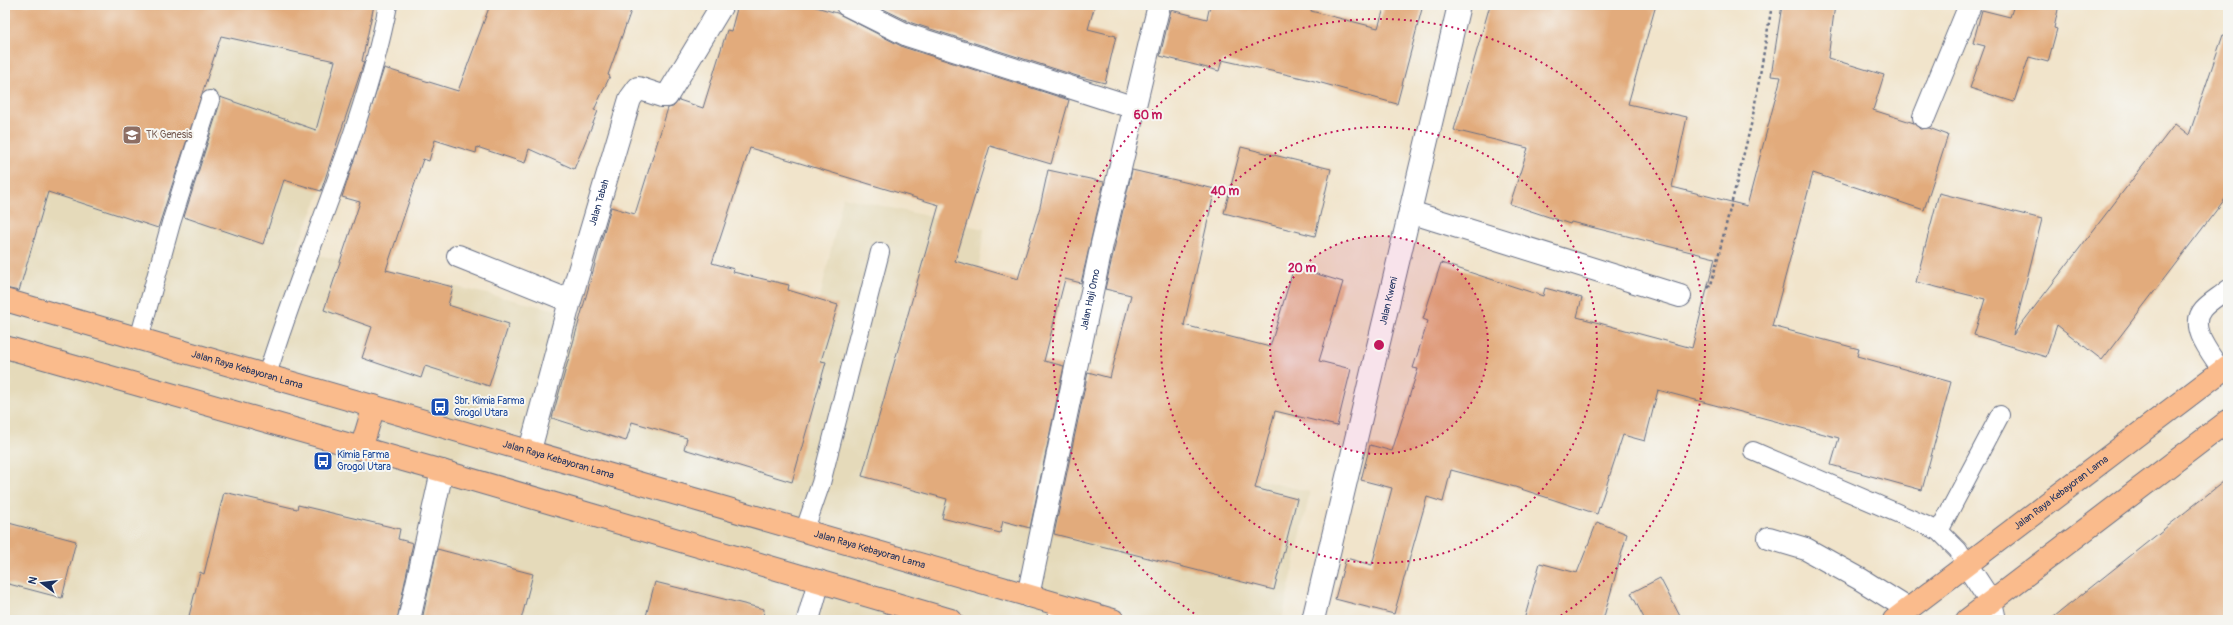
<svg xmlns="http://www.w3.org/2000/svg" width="2233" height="625" viewBox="0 0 2233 625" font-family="Pangolin,sans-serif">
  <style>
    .built { fill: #e5daba }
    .building { fill: #e2ab7b }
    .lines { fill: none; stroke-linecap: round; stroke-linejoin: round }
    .service-casing { stroke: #666e84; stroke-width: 20 }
    .minor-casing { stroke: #666e84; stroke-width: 24 }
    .tertiary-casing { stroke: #666e84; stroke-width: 24 }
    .primary-casing { stroke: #666e84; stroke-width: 24 }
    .path { stroke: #666e84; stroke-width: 2.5; stroke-dasharray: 3 3; stroke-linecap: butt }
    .service { stroke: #fff; stroke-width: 18 }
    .minor { stroke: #fff; stroke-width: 22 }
    .tertiary { stroke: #fff; stroke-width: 22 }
    .primary { stroke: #fabb8c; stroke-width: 22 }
    .ring { fill: none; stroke: #c2185b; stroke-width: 2; stroke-dasharray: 2 4 }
    .labels { text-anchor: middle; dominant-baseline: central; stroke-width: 4; stroke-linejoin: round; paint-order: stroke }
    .education-label { font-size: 10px; fill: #785e54; stroke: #f6f6f2; text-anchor: start }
    .street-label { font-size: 10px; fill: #1b2f5e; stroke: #f6f6f2 }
    .transit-label { font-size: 10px; fill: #164399; stroke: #f6f6f2; text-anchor: start }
    .centre { fill: #c2185b; stroke: #f6f6f2; stroke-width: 2 }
    .ring-label { font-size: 12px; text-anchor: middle; font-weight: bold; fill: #c2185b; stroke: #f6f6f2; stroke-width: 4; stroke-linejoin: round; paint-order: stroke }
  </style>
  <rect width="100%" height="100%" fill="#f6f6f2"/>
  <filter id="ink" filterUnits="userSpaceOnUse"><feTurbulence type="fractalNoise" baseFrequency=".025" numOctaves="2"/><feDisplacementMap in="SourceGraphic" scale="8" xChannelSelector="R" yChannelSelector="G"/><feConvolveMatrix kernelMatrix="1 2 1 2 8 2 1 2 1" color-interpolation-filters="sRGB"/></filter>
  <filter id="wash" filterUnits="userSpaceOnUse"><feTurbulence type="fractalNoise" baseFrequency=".012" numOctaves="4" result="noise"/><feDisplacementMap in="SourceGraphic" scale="16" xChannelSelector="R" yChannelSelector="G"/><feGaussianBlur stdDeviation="0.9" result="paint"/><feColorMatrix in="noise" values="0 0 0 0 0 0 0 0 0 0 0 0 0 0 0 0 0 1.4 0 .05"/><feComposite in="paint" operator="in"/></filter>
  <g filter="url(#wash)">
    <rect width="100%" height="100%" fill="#f1e4cb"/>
    <path class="built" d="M5 5H315L365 87 296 250 804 367 843 197 984 229 960 408 1310 492 1282 620H5Z"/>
    <g id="blocks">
      <path class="building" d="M5 5H374L362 61 364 62 321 191 284 180 263 244 184 217 220 103V97L316 130 335 61 221 36 158 228 48 192 19 291 5 288Z
        M490 5H633L608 75 610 76 594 110 598 111 574 169 529 149 525 163 477 147 476 153 435 140 429 161 423 159 386 270 453 287 448 305 509 324 489 386 425 366 421 378 362 358 372 327 324 310 360 202 342 197 384 68 458 91Z
        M738 5H809L837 13 903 47 1069 100 1051 164 990 146 955 261 1018 279 1040 207 1048 170 1104 182 1081 283 1065 279 1044 361 1064 366 1030 528 1003 521 1000 533 942 518 947 499 862 476 939 205 750 148 712 263 734 269 733 272 789 285 788 290 838 305 821 361 826 362 792 482 684 449 687 438 632 422 626 441 552 418 611 207 635 214 668 108 673 107 679 100 703 108 727 30 731 31Z
        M875 5H1095L1088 29 1116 36 1105 83 1077 76 912 23Z
        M1210 5H1312L1311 11 1378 28 1385 5H1423L1397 104 1307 79 1222 60 1219 71 1160 56 1171 10 1207 19Z
        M1490 5H1656L1628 104 1687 117 1672 187 1747 206 1781 77 1771 76 1782 5H1835L1828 58 1884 75 1873 110 1914 123 1920 129 1929 128 1948 135 1924 210 1813 173 1772 326 1859 349 1857 356 1951 382 1922 490 1831 465 1839 438 1658 390 1645 441 1623 435 1597 514 1515 487 1451 470 1443 502 1427 497 1394 614 1335 599 1346 558 1372 565 1392 488 1361 480 1370 445 1392 451 1418 369 1413 368 1428 321 1423 319 1441 263 1543 296 1545 288 1582 298 1577 317 1692 348 1715 258 1571 222 1570 224 1510 204 1528 148 1454 130Z
        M2014 5H2059L2054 28 2057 29 2048 62 2029 57 2014 102 1970 88 1985 46 1973 43 1982 10 2010 17Z
        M2223 35 2228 36V195L2102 360 2057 325 2046 357 1974 335 1985 299 1916 282 1939 193 2042 219 2013 335 2175 124 2189 135Z
        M1241 147 1331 169 1315 236 1224 213Z
        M1132 170 1215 189 1184 325 1270 347 1294 267 1343 282 1319 361 1351 369 1337 426 1275 411 1255 488 1297 499 1274 590 1054 534 1088 372 1110 378 1131 295 1105 289Z
        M2228 478V620H2050Z
        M224 492 297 509 298 505 400 529 398 539 413 543 397 620H188L200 572 204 574Z
        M5 522 76 541 62 598 5 583Z
        M1597 522 1627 534 1603 620H1524L1540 563 1577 573Z
        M437 549 533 574 521 620H422Z
        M1660 578 1682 620H1645L1631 593Z
        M655 582 764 609 763 620H645Z"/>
    </g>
  </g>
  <g filter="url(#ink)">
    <use href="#blocks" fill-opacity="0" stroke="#666e84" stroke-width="1"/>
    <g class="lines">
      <g class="service-casing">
        <path id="service" d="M139 339 171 223 210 100
          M2222 371C2212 355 2187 327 2203 309 2210 301 2220 296 2228 289
          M267 375C305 251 363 133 388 5
          M1753 451 1939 531 1958 550 1966 564
          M1939 531 2000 415
          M804 532 821 483 880 252"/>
      </g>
      <g class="minor-casing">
        <g id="minor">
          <path d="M847 5 907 35 1135 108"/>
          <path d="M1924 117 1970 5"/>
          <path d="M1410 212 1680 296"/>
          <path d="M458 256 570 301"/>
          <path id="s1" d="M530 450 570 301 630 99 638 88 662 96H667L722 5"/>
          <path d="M1769 538 1806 549 1860 579 1908 609"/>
          <path id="s2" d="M1028 596 1102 244 1159 5"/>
          <path d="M409 620 442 471"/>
          <path d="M808 620 819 581"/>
          <path d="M1058 620 1062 606"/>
          <path id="s3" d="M1313 620 1459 5"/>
        </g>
      </g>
      <g class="tertiary-casing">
        <path id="tertiary" d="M1966 564 1991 602 1995 620"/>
      </g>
      <g class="primary-casing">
        <g id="primary">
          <path id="s4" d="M5 300 1113 620"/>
          <path d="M5 347 442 471 951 620"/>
          <path d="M361 449 374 406"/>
          <path id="s5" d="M1894 620 2228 366"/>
          <path d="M1967 620 2228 421"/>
        </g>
      </g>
      <path class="path" d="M1708 288 1711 285 1752 121 1772 5"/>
      <use href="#service" class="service"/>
      <use href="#minor" class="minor"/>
      <use href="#tertiary" class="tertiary"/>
      <use href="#primary" class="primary"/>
    </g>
  </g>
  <circle cx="1379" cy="345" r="109" fill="#c2185b" fill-opacity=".12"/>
  <g class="ring">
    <circle cx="1379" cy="345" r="109"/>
    <circle cx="1379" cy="345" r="218"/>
    <path d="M1204 620A326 326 0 1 1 1554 620"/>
  </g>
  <defs>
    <g id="school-square" transform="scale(1)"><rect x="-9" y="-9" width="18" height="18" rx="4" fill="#8d6e63" stroke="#f6f6f2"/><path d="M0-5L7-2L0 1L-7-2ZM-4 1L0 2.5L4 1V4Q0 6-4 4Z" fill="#fff"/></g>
    <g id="bus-square" transform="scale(1)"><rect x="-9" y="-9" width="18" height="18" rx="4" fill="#1a4fb4" stroke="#f6f6f2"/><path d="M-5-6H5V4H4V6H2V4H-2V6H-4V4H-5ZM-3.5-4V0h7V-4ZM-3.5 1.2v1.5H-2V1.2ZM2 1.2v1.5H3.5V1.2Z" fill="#fff"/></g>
  </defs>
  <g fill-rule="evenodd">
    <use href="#school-square" x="132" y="135"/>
    <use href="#bus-square" x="440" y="407"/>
    <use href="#bus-square" x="323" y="461"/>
  </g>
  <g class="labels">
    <g class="education-label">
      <text x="146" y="135">TK Genesis</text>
    </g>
    <g class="street-label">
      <text stroke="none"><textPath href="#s1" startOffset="257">Jalan Tabah</textPath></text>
      <text stroke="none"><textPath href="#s2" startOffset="303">Jalan Haji Omo</textPath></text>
      <text stroke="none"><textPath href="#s3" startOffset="328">Jalan Kweni</textPath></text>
      <text stroke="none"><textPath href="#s4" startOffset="252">Jalan Raya Kebayoran Lama</textPath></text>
      <text stroke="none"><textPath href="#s4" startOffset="576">Jalan Raya Kebayoran Lama</textPath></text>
      <text stroke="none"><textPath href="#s5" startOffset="210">Jalan Raya Kebayoran Lama</textPath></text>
      <text stroke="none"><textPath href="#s4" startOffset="900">Jalan Raya Kebayoran Lama</textPath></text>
    </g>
    <g class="transit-label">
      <text x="454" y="401">Sbr. Kimia Farma<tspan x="454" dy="12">Grogol Utara</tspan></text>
      <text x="337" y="455">Kimia Farma<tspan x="337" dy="12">Grogol Utara</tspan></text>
    </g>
  </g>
  <circle cx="1379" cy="345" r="6" class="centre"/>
  <g class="ring-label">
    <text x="1148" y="119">60 m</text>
    <text x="1225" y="195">40 m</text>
    <text x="1302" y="272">20 m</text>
  </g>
  <rect width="2233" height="625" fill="none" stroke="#f6f6f2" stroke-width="20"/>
  <g transform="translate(42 583) rotate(285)" stroke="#f6f6f2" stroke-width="3" paint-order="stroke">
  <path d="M0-3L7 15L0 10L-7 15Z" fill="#1b2f5e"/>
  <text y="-6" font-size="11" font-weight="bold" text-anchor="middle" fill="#1b2f5e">N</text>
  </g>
</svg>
